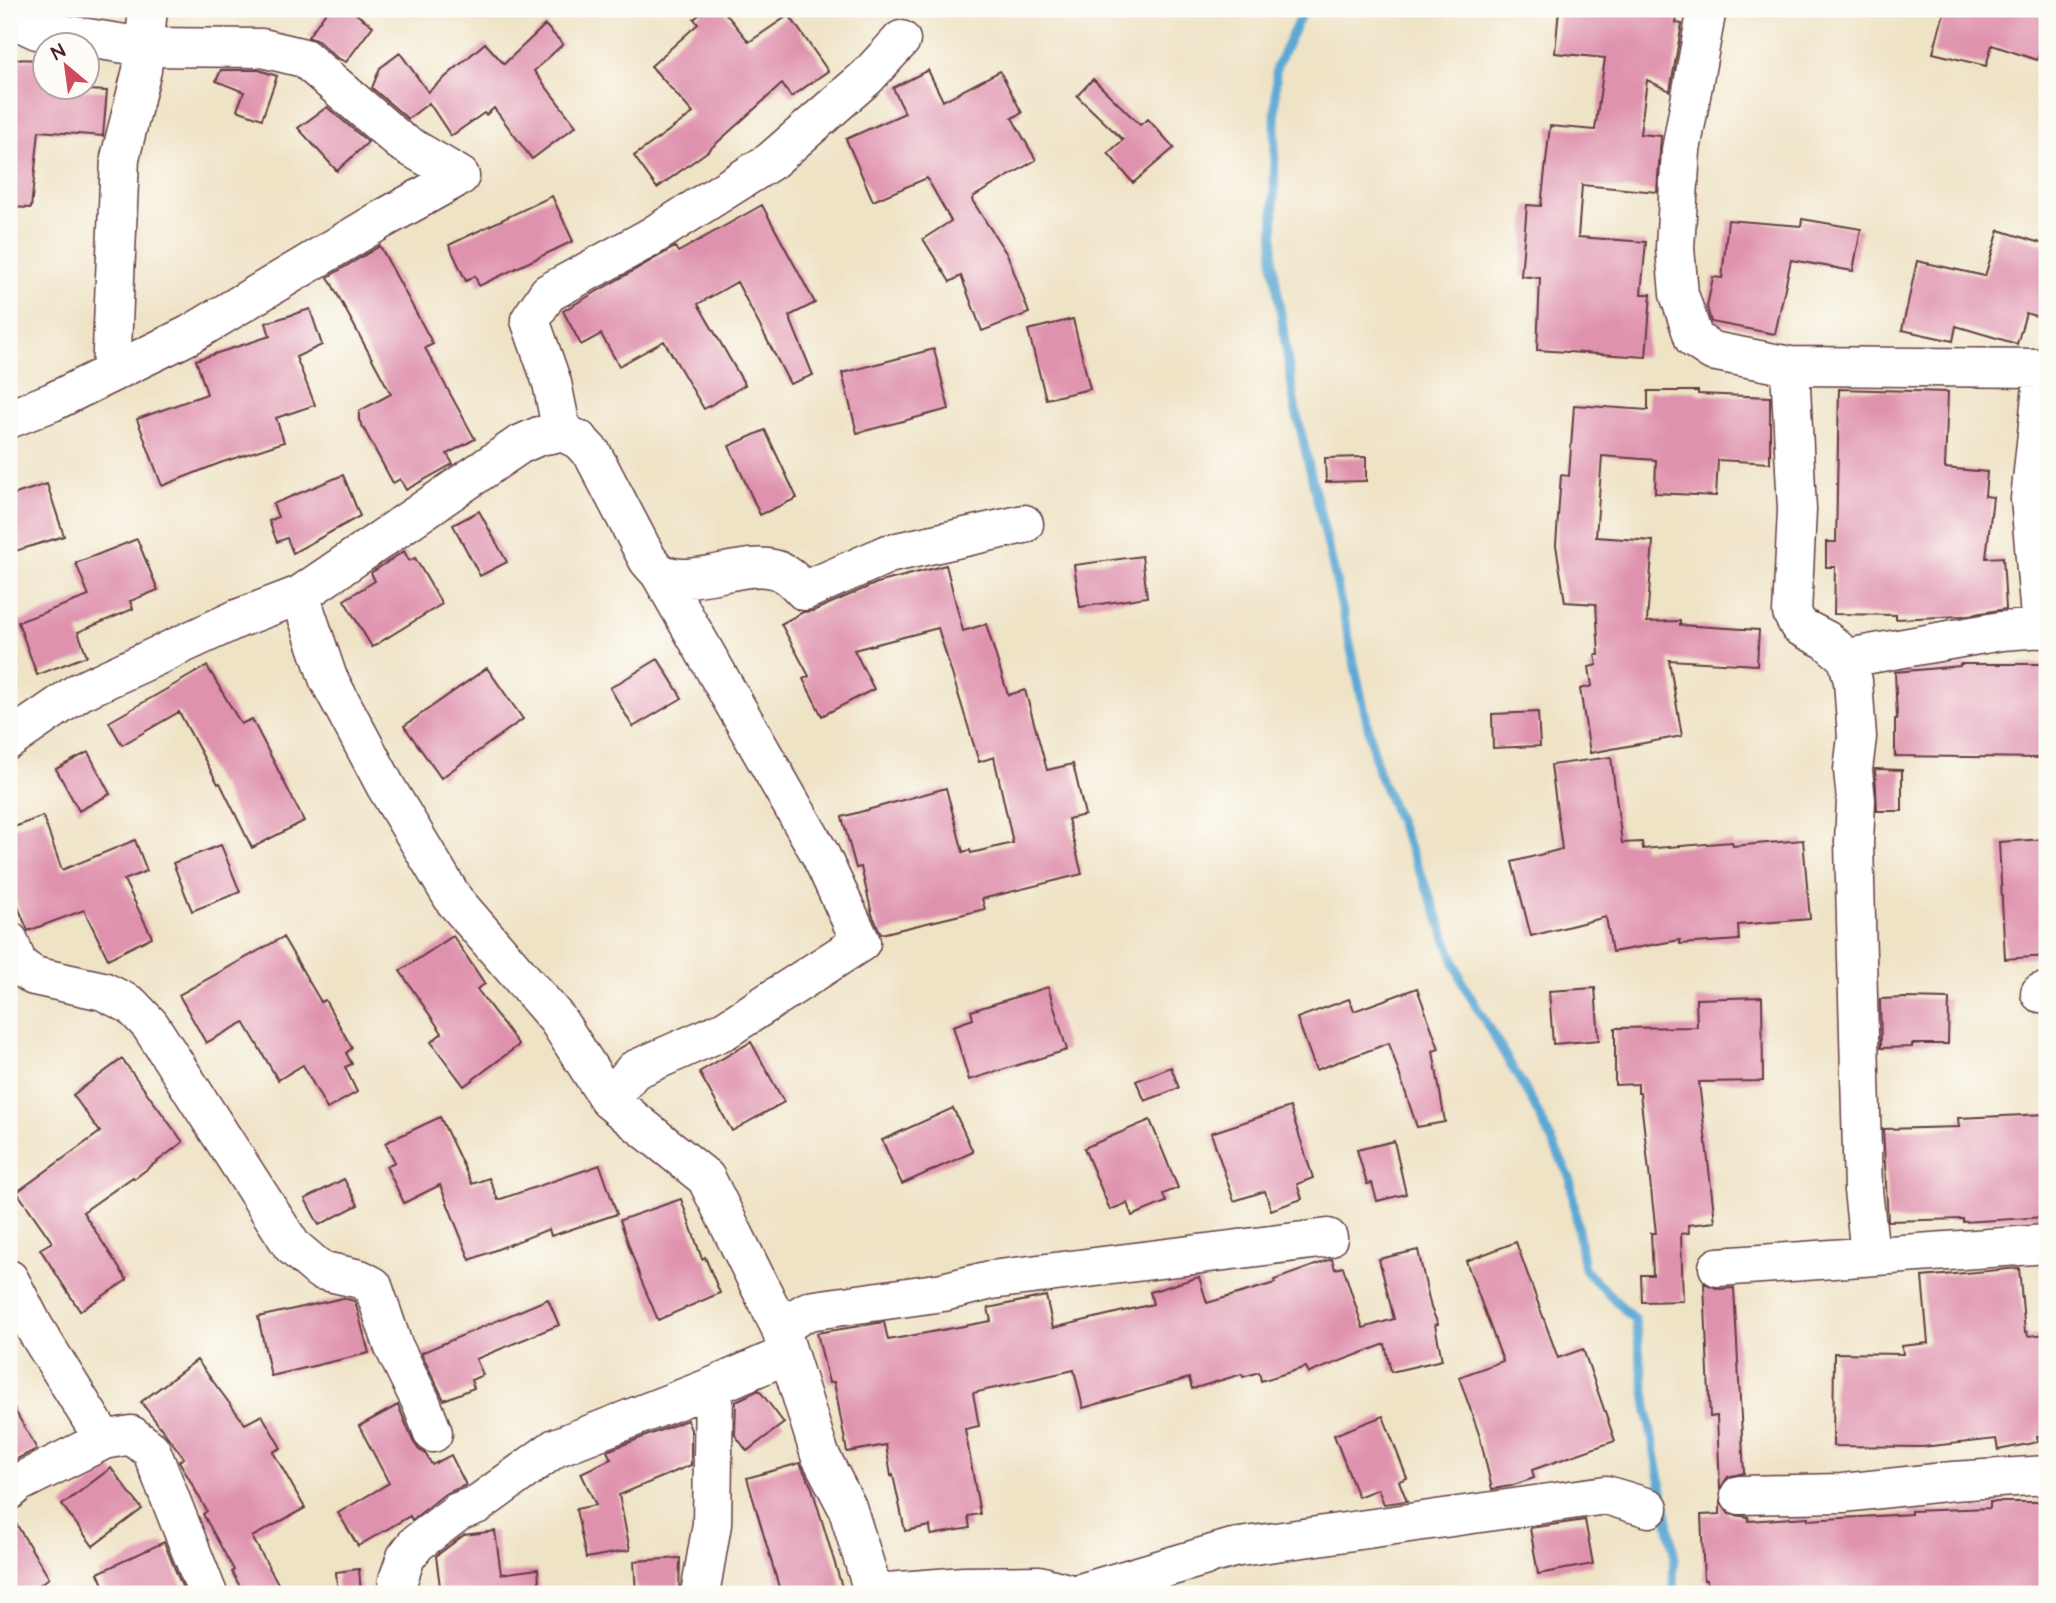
<svg xmlns="http://www.w3.org/2000/svg" width="2056" height="1603" viewBox="0 0 2056 1603" font-family="'Architects Daughter',sans-serif">
  <style>
    .lines { fill: none; stroke-linecap: round; stroke-linejoin: round }
    .stream { stroke: #5ba8d4; stroke-width: 9 }
    .building { fill: #df92ad }
    .minor-casing { stroke: #633c42; stroke-width: 41 }
    .minor { stroke: #fff; stroke-width: 38 }
  </style>
  <rect width="100%" height="100%" fill="#fdfcf7"/>
  <filter id="ink" filterUnits="userSpaceOnUse"><feTurbulence type="fractalNoise" baseFrequency=".0143" numOctaves="2"/><feDisplacementMap in="SourceGraphic" scale="14" xChannelSelector="R" yChannelSelector="G"/><feConvolveMatrix kernelMatrix="1 2 1 2 8 2 1 2 1" color-interpolation-filters="sRGB"/></filter>
  <filter id="wash" filterUnits="userSpaceOnUse"><feTurbulence type="fractalNoise" baseFrequency=".00686" numOctaves="4" result="noise"/><feDisplacementMap in="SourceGraphic" scale="28" xChannelSelector="R" yChannelSelector="G"/><feGaussianBlur stdDeviation="1.57" result="paint"/><feColorMatrix in="noise" values="0 0 0 0 0 0 0 0 0 0 0 0 0 0 0 0 0 1.4 0 .05"/><feComposite in="paint" operator="in"/></filter>
  <g filter="url(#wash)">
    <rect width="100%" height="100%" fill="#efe3c6"/>
    <g class="lines">
      <path class="stream" d="M1304 9 1276 68 1273 262 1295 407 1333 567 1378 772 1433 904 1463 984 1531 1099 1570 1178 1584 1269 1635 1320 1650 1427 1674 1553 1673 1594"/>
    </g>
    <g id="blocks">
      <path class="building" d="M328 9H349L373 26 346 62 337 58 318 41 308 37Z
        M706 9H722L749 42 789 15 828 71 791 97 782 84 708 151 657 188 634 156 693 113 651 66 698 24 694 19Z
        M1559 9H1678L1676 23 1682 24 1670 91 1647 80 1640 134 1661 136 1657 192 1582 185 1578 237 1646 242 1641 294H1651L1646 357 1537 350 1540 278 1521 276 1527 205 1541 206 1550 126 1595 130 1605 58 1555 53Z
        M1945 9H2047V31L2037 60 1992 45 1986 66 1933 53Z
        M545 25 563 44 534 71 576 126 532 159 494 108 486 115 484 113 451 136 429 103 408 119 372 88 380 68 400 53 428 92 485 43 504 64Z
        M9 59 46 60V88L107 91 103 136 39 131 31 208 9 207Z
        M221 70H259L277 76 262 119 237 110 244 92 216 81Z
        M928 70 943 101 1000 71 1022 113 1012 118 1036 160 973 197 972 200 1008 256 1029 313 982 331 961 276 950 282 923 239 951 221 927 178 873 201 846 139 905 113 893 88Z
        M1093 79 1140 125 1148 119 1174 148 1133 183 1108 153 1123 140 1077 96Z
        M327 107 368 142 337 171 298 128Z
        M552 196 573 241 479 286 475 276 466 281 449 245Z
        M762 205 815 303 789 316 813 375 790 384 737 282 698 304 745 385 704 409 664 341 619 366 601 334 581 345 563 311 675 247 678 252Z
        M1802 219 1861 229 1853 271 1791 260 1775 334 1711 322 1707 307 1713 277 1722 278 1728 220 1801 226Z
        M1999 230 2047 245V320L2026 313 2017 344 1956 326 1953 341 1902 330 1917 261 1985 276Z
        M380 246 433 344 425 348 475 439 447 454 453 464 406 490 400 479 393 483 359 420V411L391 394 328 277Z
        M310 309 322 345 296 357 315 405 276 418 284 442 220 463 162 486 137 419 207 394 196 360 270 336 266 323Z
        M1073 319 1090 389 1046 399 1028 330Z
        M934 349 949 409 857 433 842 373Z
        M1839 389 1948 392 1945 468 1987 472 1985 496 1993 497 1986 558 2003 557 2006 609 1962 616 1896 619V615L1834 614 1835 567H1826V542H1836Z
        M1648 391H1698V394L1770 397V463L1718 460 1716 496 1655 493 1656 460 1602 456 1596 537 1653 541 1647 622 1680 621V625L1759 630 1757 665 1669 660 1682 736 1590 753 1580 689 1592 686 1589 667 1597 665 1595 655H1599L1596 604 1565 602 1556 545 1561 475 1569 476 1574 405 1648 410Z
        M765 430 797 498 760 515 729 446Z
        M1366 457V481L1326 482 1325 458Z
        M343 475 360 516 293 553 287 538 277 542 269 521 278 517 273 504Z
        M47 484 64 536 9 553V496Z
        M479 511 507 562 480 576 453 525Z
        M137 539 158 590 130 601 133 609 78 632 87 656 37 675 18 622 89 596 76 563Z
        M404 551 409 561 415 558 442 604 372 647 344 600 375 581 371 573Z
        M1142 556 1147 597 1080 607 1074 565Z
        M946 565 963 631 986 624 1008 695 1025 690 1047 770 1073 764 1085 815 1068 819 1082 874 982 899 985 909 881 934 872 914 861 867 856 868 842 817 946 788 963 852 970 850 971 853 1013 843 994 757 979 762 938 628 854 650 874 689 822 716 803 679 809 676 781 624 803 612 813 611 877 583Z
        M658 659 682 698 633 727 610 688Z
        M1960 664H2047V758L1895 756V719H1897L1895 672 1960 666Z
        M207 666 241 724 252 719 304 821 252 848 220 783 218 784 179 712 122 745 109 722Z
        M487 668 523 719 441 778 404 726Z
        M1538 712 1540 746 1493 748 1492 714Z
        M88 752 110 794 79 811 56 769Z
        M1611 757 1622 843 1642 842 1643 849 1732 842 1733 846 1803 840 1810 919 1738 925 1739 940 1680 944V940L1612 952 1606 917 1531 936 1512 862 1562 849 1551 765Z
        M1875 769 1902 770V811H1877Z
        M43 816 62 870 135 840 147 871 124 880 152 937 108 959 84 910 28 931 9 885V829Z
        M2047 839V956L2005 959 1999 842Z
        M221 845 240 892 192 911 173 863Z
        M453 936 485 984 477 989 519 1045 464 1086 431 1042 442 1033 400 971Z
        M283 937 321 1002 325 1000 352 1048 346 1053 352 1064 345 1067 357 1092 327 1109 303 1065 278 1080 244 1022 206 1043 179 995Z
        M1048 987 1067 1050 969 1080 953 1026 973 1019 971 1011Z
        M1417 988 1439 1049 1433 1051 1445 1122 1417 1127 1389 1043 1316 1070 1297 1018 1349 999 1354 1011Z
        M1595 988 1599 1040 1553 1044 1549 991Z
        M1762 997 1763 1081 1699 1082 1715 1222 1688 1225 1689 1233 1681 1234 1683 1301 1642 1302 1641 1275H1653L1651 1233H1656L1640 1093H1638V1084L1615 1085V1028L1697 1027 1696 999Z
        M1905 998 1949 999 1948 1044H1912V1047L1881 1048 1880 999Z
        M751 1042 784 1102 732 1131 699 1072Z
        M122 1059 183 1142 134 1179 133 1177 83 1212 127 1280 80 1311 40 1249 52 1242 17 1192 100 1132 73 1095Z
        M1171 1067 1179 1088 1145 1101 1136 1081Z
        M1290 1107 1313 1178 1297 1184 1302 1199 1271 1210 1265 1191 1234 1201 1211 1133Z
        M953 1108 973 1152 902 1184 882 1140Z
        M2047 1114V1217L1963 1222V1219L1888 1221 1883 1129 1959 1127 1958 1118Z
        M440 1117 472 1184 489 1178 498 1200 600 1165 617 1214 551 1236 549 1229 470 1260 440 1185 404 1203 386 1166 395 1162 385 1143Z
        M1150 1120 1178 1188 1163 1194 1166 1202 1132 1216 1127 1203 1110 1210 1084 1148Z
        M1394 1141 1406 1194 1377 1201 1372 1183 1367 1184 1357 1150Z
        M344 1179 358 1205 319 1225 305 1199Z
        M681 1199 702 1259 705 1257 720 1293 658 1320 641 1280 620 1220Z
        M1516 1242 1558 1358 1583 1349 1615 1441 1532 1470 1534 1478 1511 1486 1492 1489 1480 1437 1459 1377 1503 1361 1466 1261Z
        M1418 1250 1431 1308 1438 1324 1435 1325 1442 1360 1391 1372 1385 1344 1309 1373 1306 1367 1261 1381 1259 1372 1243 1377 1242 1374 1192 1389 1189 1378 1083 1408 1074 1370 973 1393 979 1426 965 1429 980 1514 968 1516 970 1528 931 1535 930 1526 905 1531 893 1475 891 1476 886 1445 847 1452 834 1382 829 1383 817 1333 884 1322 888 1340 991 1321 988 1308 1046 1296 1053 1328 1153 1304 1150 1292 1199 1277 1207 1303 1275 1283 1274 1280 1332 1259 1335 1269 1343 1267 1363 1328 1394 1319 1379 1259Z
        M2019 1268 2025 1332H2027L2028 1336 2047 1334V1436H2037L2038 1442 1998 1450 1996 1439 1922 1447 1833 1446 1834 1353 1903 1354 1902 1346 1928 1343 1922 1277Z
        M1704 1283 1719 1289 1734 1288 1744 1473 1728 1477 1720 1489 1717 1416 1710 1417Z
        M343 1298 355 1301 369 1353 271 1376 258 1317Z
        M548 1299 559 1325 476 1359 483 1375 471 1380 474 1388 444 1400 421 1353Z
        M197 1360 245 1424 262 1415 281 1448 273 1452 305 1508 252 1537 284 1594H244L232 1572 234 1570 203 1514 207 1511 179 1461 184 1458 141 1402Z
        M759 1390 784 1423 747 1451 735 1435 736 1401Z
        M9 1400 37 1449 9 1463Z
        M398 1405 413 1441 419 1450 425 1453 432 1465 451 1455 466 1485 445 1494 412 1520 410 1516 358 1546 338 1513 389 1483 359 1426Z
        M1383 1416 1407 1478 1399 1481 1407 1501 1384 1504 1378 1489 1358 1497 1334 1435Z
        M687 1420 691 1430V1465L619 1495 630 1550 586 1558 576 1509 596 1505 581 1473 611 1459 607 1451Z
        M800 1463 812 1488 842 1587 815 1594H781L747 1478Z
        M111 1468 142 1509 93 1546 62 1505Z
        M1720 1502 1729 1514 1748 1517 1749 1521 1808 1517V1520L1911 1514V1511L1990 1508V1502H2047V1594H1848L1847 1587 1766 1594H1709L1707 1580H1704L1701 1515 1720 1514Z
        M9 1512 49 1578 27 1594H9Z
        M1585 1520 1593 1564 1538 1574 1530 1528Z
        M495 1531 501 1574 538 1569 540 1594H441L436 1556 464 1535Z
        M164 1542 185 1594H107L98 1573Z
        M680 1558 679 1594H636L634 1561Z
        M359 1569 361 1594H338L336 1572Z"/>
    </g>
  </g>
  <g filter="url(#ink)">
    <use href="#blocks" fill-opacity="0" stroke="#633c42" stroke-width="2"/>
    <g class="lines">
      <g class="minor-casing">
        <path id="minor" d="M1707 9 1681 150 1675 248 1679 294 1694 339 1712 351 1790 366 2047 368
          M9 17 37 30 144 47 262 48 304 58 400 141 460 176
          M1790 366 1797 510 1792 613 1799 626 1826 640 1847 658 1853 681 1857 737 1853 770 1856 800 1854 842 1863 1190 1870 1255
          M111 373 120 158 142 70 148 9
          M9 419 52 402 189 335 381 220 460 176
          M562 432 552 383 530 320 548 293 649 238 771 161 867 77 901 40
          M300 595 328 678 386 787 454 900 557 1019 609 1100 706 1178 780 1327 820 1455 847 1507 874 1594
          M2041 629 2030 499 2044 368
          M1847 658 2001 631 2047 628
          M9 740 79 692 237 619 300 595 519 445 539 436 562 432 579 440 593 455 648 560C651 563 655 569 659 572 688 590 740 561 773 569 785 571 796 582 804 591L888 554 1024 524
          M9 941 18 965 34 976 103 991 131 1005 150 1025 292 1246 320 1270 360 1279 373 1286 393 1345 421 1402 433 1433
          M2040 993H2047
          M609 1100 634 1070 725 1030 861 942 820 854 659 572
          M1718 1267 2047 1244
          M9 1279 34 1327 104 1440
          M780 1327 808 1311 943 1292 991 1280 1328 1238
          M9 1491 18 1483 104 1440 131 1435 151 1450 208 1594
          M1740 1495 1843 1493 1953 1481 2047 1475
          M874 1593 964 1586 1039 1585 1071 1594
          M399 1594 398 1580 406 1557 417 1543 458 1512 478 1504 555 1448 714 1386
          M700 1594 712 1524 714 1386 788 1354
          M1077 1594 1233 1548 1606 1495 1649 1508"/>
      </g>
      <use href="#minor" class="minor"/>
    </g>
  </g>
  <rect width="2056" height="1603" fill="none" stroke="#fdfcf7" stroke-width="35"/>
  <g transform="translate(66 66) rotate(331)"><circle r="33" fill="#fdfcf7" stroke="#b5a4a5" stroke-width="2"/>
  <path d="M0-5L12 26L0 18L-12 26Z" fill="#d1495b"/>
  <text y="-10" font-size="19" font-weight="bold" text-anchor="middle" fill="#4a1f2b">N</text>
  </g>
</svg>
